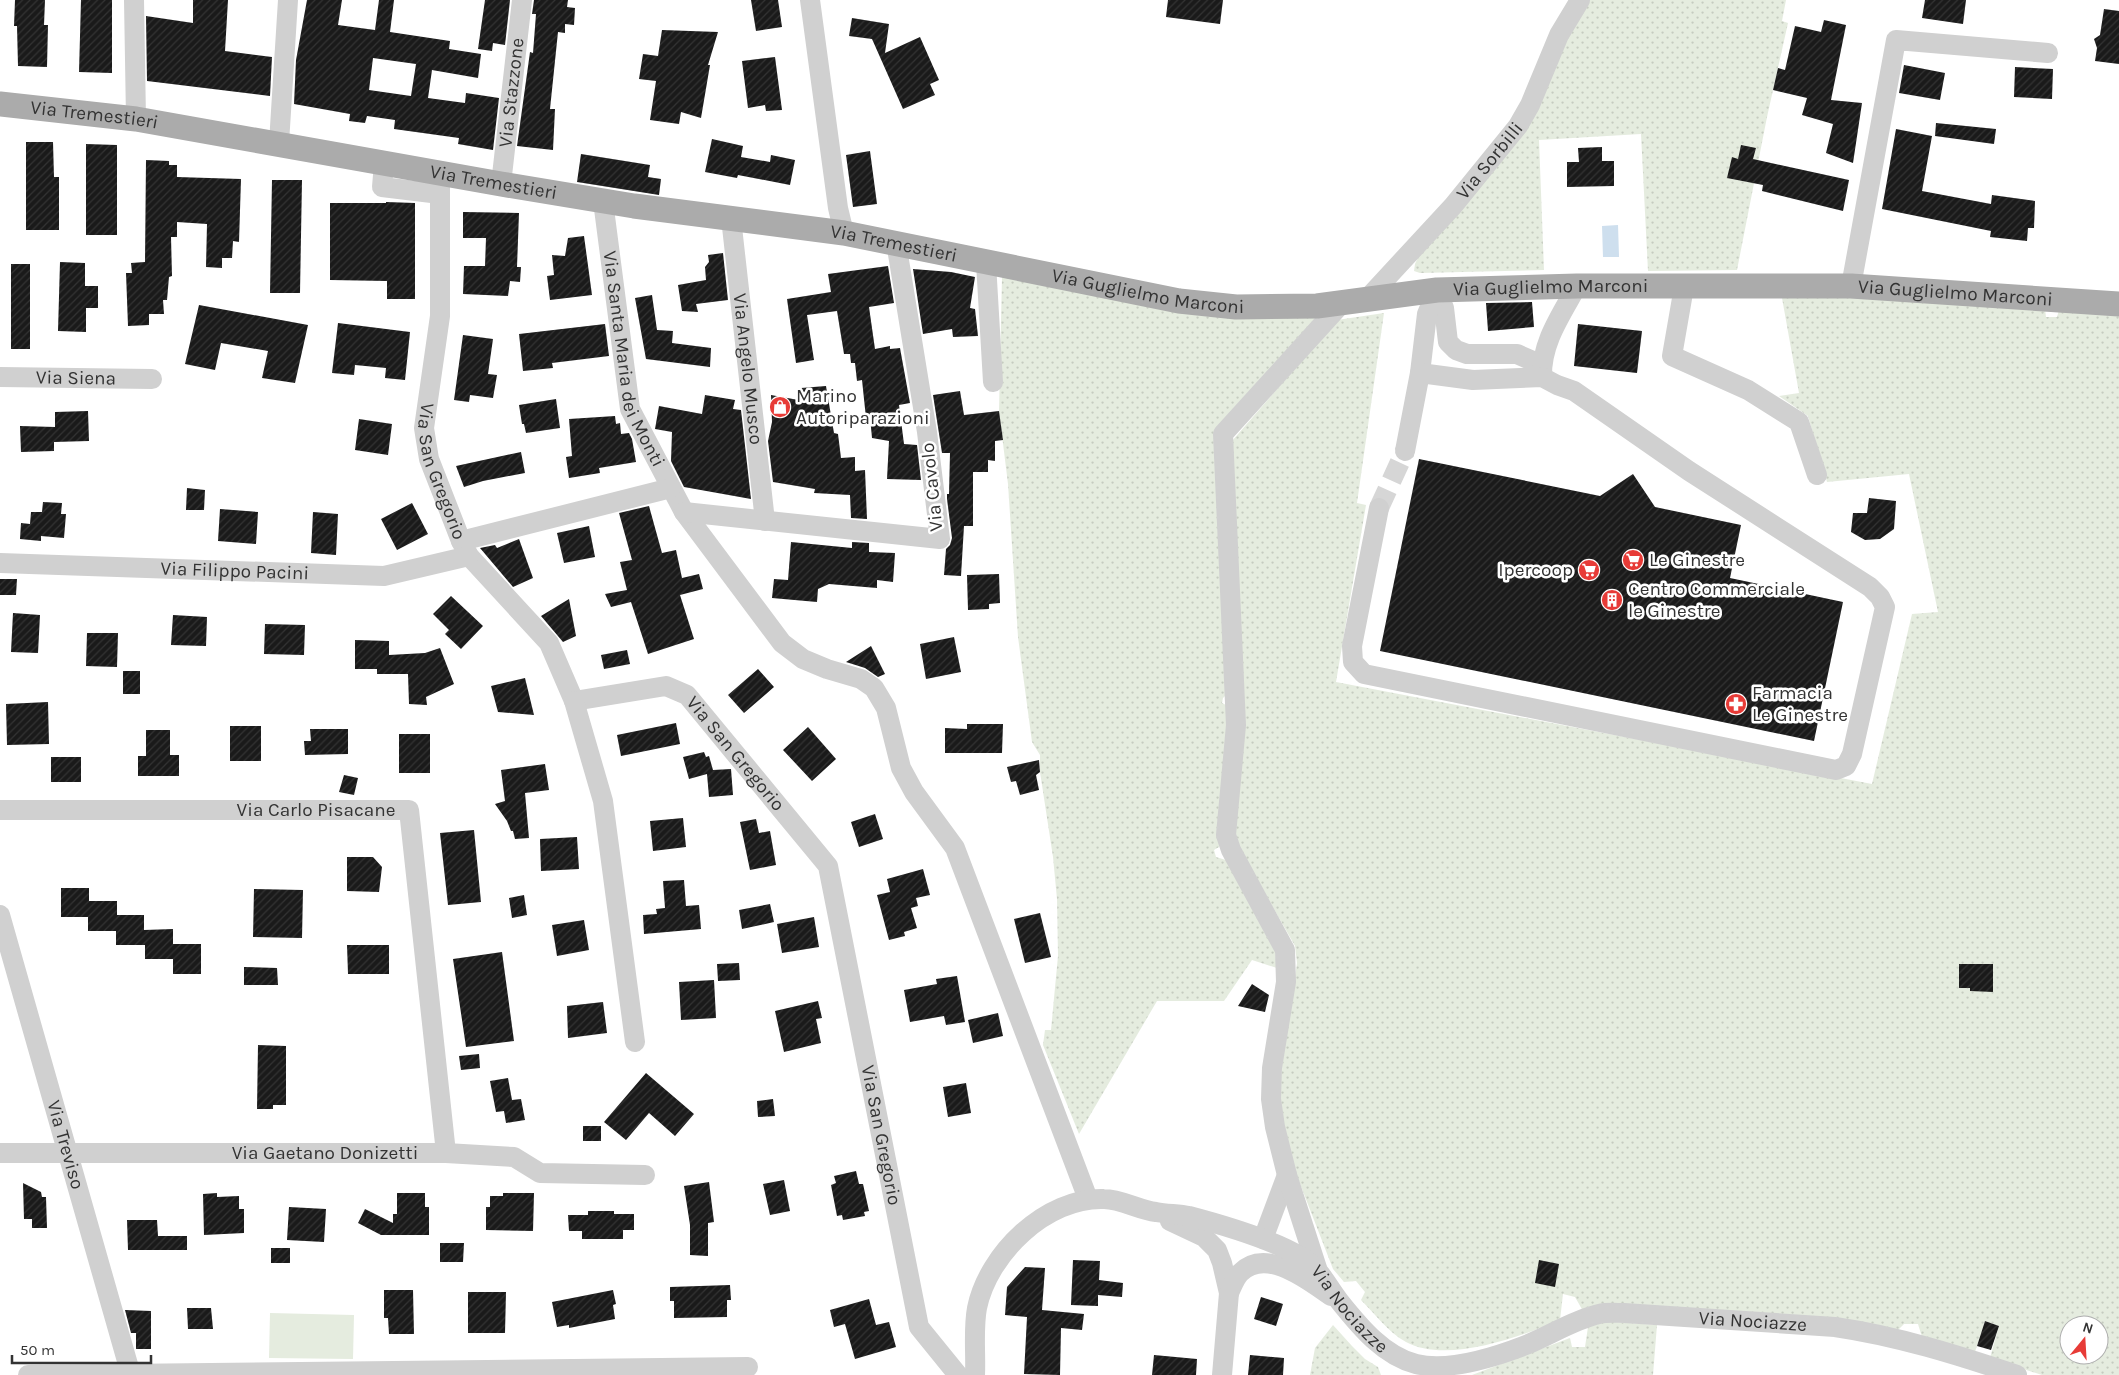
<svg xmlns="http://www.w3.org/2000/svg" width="2119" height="1375" viewBox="0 0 2119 1375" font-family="Karla,sans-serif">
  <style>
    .grass { fill: url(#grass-dots); fill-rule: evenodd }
    .green { fill: #e5ecdf }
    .water { fill: #cedfee }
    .building { fill: url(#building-hatch); fill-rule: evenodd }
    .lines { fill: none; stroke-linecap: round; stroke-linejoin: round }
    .minor-tunnel { stroke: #d6d6d6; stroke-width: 20; stroke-dasharray: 20 10; stroke-linecap: butt }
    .minor { stroke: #d0d0d0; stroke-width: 20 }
    .major { stroke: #ababab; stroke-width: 25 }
    .labels { text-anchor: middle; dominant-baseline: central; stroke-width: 5; stroke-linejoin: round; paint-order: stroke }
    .street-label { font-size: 19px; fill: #333; stroke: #fff }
    .poi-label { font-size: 19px; fill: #333; stroke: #fff; text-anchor: start }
  </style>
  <defs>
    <pattern id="grass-dots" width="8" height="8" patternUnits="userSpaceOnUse" patternTransform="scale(1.25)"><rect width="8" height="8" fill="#e5ecdf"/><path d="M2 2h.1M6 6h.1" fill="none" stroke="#c5cbc0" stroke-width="1.8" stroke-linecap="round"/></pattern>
    <pattern id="building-hatch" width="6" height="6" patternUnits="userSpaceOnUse" patternTransform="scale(1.25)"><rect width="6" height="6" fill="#1a1a1a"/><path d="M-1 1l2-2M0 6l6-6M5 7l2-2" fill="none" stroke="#333"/></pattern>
  </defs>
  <rect width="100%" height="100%" fill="#fff"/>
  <path class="grass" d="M1587 0H1786L1782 21 1788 23 1767 117 1737 270 1648 271 1641 134 1539 140 1544 270 1420 273 1414 271 1415 264 1421 251 1500 160Z
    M1002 277 1322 317 1222 429 1228 693 1223 698 1222 703 1228 706 1221 833 1219 847 1214 850 1216 857 1229 861 1275 951 1277 968 1252 960 1224 1001H1157L1079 1134 1043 1045 1045 1030H1051L1058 956 1057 899 1053 857 1040 772V755L1032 742 1018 637 1008 484 999 411Z
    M1782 298H1860L2045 309 2046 317H2057L2059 310 2119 314V1375H2042L1990 1358 1999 1326 1985 1321 1975 1352 1922 1337 1918 1324H1904L1898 1330 1583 1311 1575 1297 1563 1294 1560 1320C1520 1337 1446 1364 1406 1342 1388 1332 1375 1314 1361 1300L1365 1292 1356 1281 1344 1282 1333 1269 1285 1145C1271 1097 1290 1014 1297 963L1295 946 1241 851 1236 834 1232 441 1337 320 1384 313 1357 503 1366 505 1336 682 1872 784 1912 614 1938 612 1909 474 1827 482 1808 416 1779 396 1799 393ZM2069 1325H2099V1355H2069Z
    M1602 1321 1657 1325 1653 1375H1472L1570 1338 1572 1347H1585L1588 1327Z
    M1333 1325 1352 1346 1365 1359 1378 1367 1381 1375H1310L1315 1348Z"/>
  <path class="green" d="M270 1313 354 1315 353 1359 269 1358Z"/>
  <path class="water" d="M1618 225 1619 257H1603L1602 226Z"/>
  <path class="building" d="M15 0H45L44 25H48L47 67 18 66 17 26H14Z
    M81 0H112V73L79 72Z
    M193 0H228L225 51 272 57 270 96 147 81 146 16 193 23Z
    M307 0H342L338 25 375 30 379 0H394L390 32 450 41 449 49 481 54 478 78 432 70 428 98 465 103 466 93 499 98 493 150 458 144 459 138 394 129 395 120 367 116 365 123 349 121 350 114 294 104 296 60ZM373 58 416 64 411 96 369 90Z
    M485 0H510L505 45 493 43 492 51 478 49Z
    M534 0H568L567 7 575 8 574 25 565 24V33L558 32 550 109H555L553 150 517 146 530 52 533 53 536 14H532Z
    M751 0H778L782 27 756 31Z
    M1168 0H1223L1220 24 1166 17Z
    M1925 0H1966L1963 24 1922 18Z
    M2104 9 2119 11V64L2095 61 2097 48 2094 39 2100 35Z
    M852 18 889 24 885 53 920 37 939 80 930 84 935 95 903 109 872 39 849 36Z
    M1824 20 1846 25 1831 100 1862 103 1853 163 1826 153 1833 124 1802 115 1807 98 1773 90 1778 68 1785 70 1795 26 1821 32Z
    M662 30 718 32 708 65H710L701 118 681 112 679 124 650 120 656 81 639 79 643 54 658 56Z
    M775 57 782 110 766 111 765 105 748 108 742 61Z
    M1904 65 1945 73 1940 100 1899 93Z
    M2015 67 2053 69 2052 99 2014 97Z
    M1936 123 1996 129 1994 144 1935 136Z
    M1896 129 1932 136 1922 191 1991 204 1992 195 2035 201 2034 228H2028L2027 241 1990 237 1991 231 1882 209Z
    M712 139 743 146 741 157 770 162 771 155 795 160 790 185 738 175 737 178 705 172Z
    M26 142H53L54 177H59V230H26Z
    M86 144 117 145V235H86Z
    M1741 145 1756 148 1753 159 1849 180 1843 211 1762 191 1763 185 1727 178 1732 157 1738 159Z
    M1602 147V161H1614V186L1567 187V162H1579L1578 148Z
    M870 151 877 204 853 207 846 155Z
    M581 154 650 165 648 177 661 179 659 195 577 182Z
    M146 160 169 161V165H177V177L241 179 239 242 233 241 232 258H222V268L206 267 207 224 177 222V237H171L172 276 169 277 167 300H163L164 314H149V325L128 326 126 273H132L131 263 145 262Z
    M272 180H302L300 293H270Z
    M386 202 415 203V299H387V281L330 280V203H386Z
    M463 212 519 213 517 267H521L520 282 510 281 508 296 463 294 464 266H485L486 238H463Z
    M584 236 592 295 550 300 547 276 554 275 552 255 565 256 568 238Z
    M723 253 728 300 696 304 698 312 682 311 678 285 706 280 705 267 709 262 708 255Z
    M60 262 85 263V286H98V308H86V332L58 331Z
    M11 264H30V349H11Z
    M888 266 894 303 869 307 875 349 890 346V349L900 348 910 403 899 405 904 444 917 445 921 480 887 479 889 441 872 438 870 417 866 418 862 380 857 381 855 363H851L850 354H844L837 311 807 315 814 360 796 363 787 299 831 292 828 274Z
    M913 269 951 272 975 277 970 308 975 309 978 336 953 337 952 329 923 334Z
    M652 295 657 330 673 331 672 343 711 348 710 367 646 359 635 298Z
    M1532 302 1534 327 1488 331 1486 303Z
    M199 305 308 325 295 383 262 378 268 351 221 343 215 370 185 364Z
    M338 323 410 332 405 380 385 378 386 368 355 365 354 375 332 373Z
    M605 324 609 356 552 363 553 368 523 371 519 334Z
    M1578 324 1642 331 1637 373 1574 366Z
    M463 335 493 339 488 374 497 375 493 398 470 395 469 402 454 400Z
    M826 386 834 433 838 434 841 458 855 457V471L865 470 867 519 851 518 850 495 814 493 815 489 773 482 768 441 772 422 771 395 804 401 801 388Z
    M960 391 964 415 999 411 1003 440 995 441V461L988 460V472H973V526H964L961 576 944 575 946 549 950 545 952 538 947 499V494H949L950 453H942L933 395Z
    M705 395 735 400 733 409 741 410 751 499 684 487 671 461 672 432 655 429 659 406 702 414Z
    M556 399 560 428 526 433 524 424H522L519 405Z
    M88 411 89 441 54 442V451L21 452 20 426 55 427V412Z
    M615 416 616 424 620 423 621 434 629 433 632 439 636 462 599 468 600 473 569 478 566 457 572 456 569 419Z
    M359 419 392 424 388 455 355 450Z
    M521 452 525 473 483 481 464 487 456 466Z
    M1419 459 1600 496 1633 474 1655 507 1741 525 1730 578 1843 602 1814 741 1380 651Z
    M187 488 205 490 204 510H186Z
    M1869 498 1896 501 1894 529 1880 539 1865 540 1851 532 1853 513H1867Z
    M43 502 62 503 61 514H66L64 538 41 536V541L20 539 21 523 30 524 31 512H42Z
    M412 503 428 534 397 550 381 519Z
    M649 506 662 553 676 550 682 578 699 574 703 589 680 595 694 639 648 654 631 602 611 607 605 594 627 590 620 562 632 560 619 513Z
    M220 509 258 512 256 544 218 541Z
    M313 512 338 514 336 555 311 553Z
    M589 526 595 557 564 563 557 533Z
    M519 539 533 578 513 587 480 548 495 545 497 548Z
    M791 542 852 548V542L869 543V552L895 553 893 582 877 580V588L829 584 818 589 817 602 772 598 774 579 788 580Z
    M999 574 1000 603 989 604V609L968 610 967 575Z
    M0 579H17L16 595H0Z
    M451 596 483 626 461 649 445 634 449 630 433 614Z
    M569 599 576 636 563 642 541 616Z
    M13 613 40 615 38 653 11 652Z
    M173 615 207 617 206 646 171 645Z
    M265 624 305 625 304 655 264 654Z
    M87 633H118L117 667 86 666Z
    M954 637 961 672 926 679 920 644Z
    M355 640 389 641V655L425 653 440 648 454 684 426 697 427 705 409 704 408 674H377V669H355Z
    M871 646 885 674 878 677 865 668 846 662Z
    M627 650 630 664 604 669 601 655Z
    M758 669 774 687 744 713 728 695Z
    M123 671H140V694H123Z
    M525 678 534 715 498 712 491 686Z
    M48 702 49 744 7 745 6 704Z
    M676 723 680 744 621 756 617 735Z
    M967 724H1003L1002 753H945V728L967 729Z
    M230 726H261V761H230Z
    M808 727 836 759 812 781 783 750Z
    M310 729H348V754L305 755 304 741H311Z
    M146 730H170V755H179V776H138V756H146Z
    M399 734H430V773H399Z
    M704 752 706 757 709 756 713 770 731 769 733 795 709 797 707 774 689 779 683 757Z
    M51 757H81V782H51Z
    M1039 760 1040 772 1036 775 1039 790 1020 795 1016 781 1011 782 1007 767Z
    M545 764 549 790 525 793 529 838 515 839 513 831H511L507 821 495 804 505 801 501 770Z
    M344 775 358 778 354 795 339 792Z
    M875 814 883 839 859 847 851 822Z
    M683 818 686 847 653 851 650 821Z
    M756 819 759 833 770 831 776 865 750 870 740 822Z
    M474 830 481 902 448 905 440 833Z
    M577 837 579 869 541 871 540 839Z
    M347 857H373L382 867 379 892 347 891Z
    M923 869 930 895 916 898 918 906 911 908 917 928 904 932 905 936 889 940 877 895 890 892 887 879Z
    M684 880 686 906 699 905 701 929 644 934 643 915 657 914 656 909 665 908 663 881Z
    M61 888H89V901H117V915H144V930L173 929V944H201V974H173V959H145V945H116V931H88V917H61Z
    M254 889 303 890 302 938 253 937Z
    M524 895 527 915 512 918 509 898Z
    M770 904 774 922 742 929 739 910Z
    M1040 913 1051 957 1025 963 1014 919Z
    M814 917 819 947 782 953 777 924Z
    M584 920 589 950 557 956 552 925Z
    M347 945H389V974H348Z
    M502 952 514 1041 466 1047 453 959Z
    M739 963 740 980 718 981 717 964Z
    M1959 964H1993V992L1970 991V988H1959Z
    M244 967 277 968 278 985H244Z
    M957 976 965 1022 946 1025 944 1016 910 1022 904 990 937 984 936 979Z
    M714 980 716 1018 681 1020 679 982Z
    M1252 984 1269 995 1265 1012 1238 1006Z
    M818 1001 822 1018 816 1019 821 1043 784 1052 775 1011Z
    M603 1002 607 1033 568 1038 567 1006Z
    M998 1013 1003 1036 973 1043 968 1020Z
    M258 1045 286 1046V1105H273V1109H257Z
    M479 1054 480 1068 461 1070 459 1056Z
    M646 1073 694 1114 675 1136 649 1113 626 1140 604 1122Z
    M508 1078 512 1100 521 1099 525 1120 506 1123 504 1111 496 1112 490 1081Z
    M966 1083 971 1113 948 1117 943 1087Z
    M773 1099 775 1116 758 1117 757 1101Z
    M583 1126H601V1141H583Z
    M856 1171 859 1184H863L869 1211 864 1212 865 1216 843 1220 842 1215 837 1216 831 1185 836 1183 834 1176Z
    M784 1180 790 1211 770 1215 763 1184Z
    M709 1182 714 1222 708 1223V1256L690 1255V1225L684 1186Z
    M23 1183 41 1192 42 1197H46L47 1228H32V1219H24Z
    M217 1193V1197L239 1196V1209H244V1233L204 1235 203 1194Z
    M397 1193H425V1207H429V1235H381L358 1223 365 1209 393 1223V1214H397Z
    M503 1193H534L533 1231 486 1230V1207H490V1196H503Z
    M289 1207 326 1209 324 1242 287 1240Z
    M588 1211H614V1214H634V1230H623V1239H582V1231H569L568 1215H588Z
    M127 1220H157L158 1236H187V1250H128Z
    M440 1243H464L463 1262H440Z
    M271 1248H290V1263H271Z
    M1073 1260 1100 1261 1099 1280 1123 1283 1122 1297 1098 1295V1306L1071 1305Z
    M1539 1260 1559 1264 1555 1287 1535 1283Z
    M1025 1267 1045 1268 1042 1310 1084 1314 1082 1330 1061 1328 1060 1375 1024 1374 1027 1317 1005 1315 1007 1287Z
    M730 1285 731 1300H727V1317L674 1318V1301H670V1287Z
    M384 1290H413L414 1334H389L388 1318H384Z
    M613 1290 616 1304 613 1305 615 1319 569 1328V1325L557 1327 552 1302Z
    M468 1292H506L505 1333H468Z
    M1261 1297 1283 1304 1276 1326 1254 1319Z
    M869 1299 876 1325 889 1322 896 1347 855 1359 845 1324 834 1327 830 1310Z
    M187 1308H211L213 1329H188Z
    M125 1310 151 1311V1349H136V1333H131Z
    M1985 1321 1999 1326 1991 1350 1977 1346Z
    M1154 1355 1197 1359 1196 1375H1152Z
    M1250 1355 1284 1358 1283 1375H1248Z"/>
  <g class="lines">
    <path class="minor-tunnel" d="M1379 508 1405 451"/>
    <g class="minor">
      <path d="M134 0 136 119"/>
      <path d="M810 0 838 208 844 233"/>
      <path d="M279 143 288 0"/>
      <path d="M384 163 382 187 440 194"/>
      <path id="s1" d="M440 173V316L424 428 429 459 461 541 469 556 549 643 574 701 666 686 687 695 828 866 919 1327 958 1375"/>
      <path id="s2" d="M501 184 522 0"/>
      <path id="s3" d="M603 201 630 409 684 512 782 643 803 659 827 669 861 679 874 688 886 708 901 768 914 792 955 848 1088 1199"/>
      <path id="s4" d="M731 218 765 521"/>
      <path d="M986 263 993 382"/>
      <path d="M1851 286 1896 40 2048 53"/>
      <path d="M1684 287 1672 356 1748 390 1799 422 1817 475"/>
      <path d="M1437 290 1444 308 1448 342 1456 350 1467 354H1517L1542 365"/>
      <path id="s5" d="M1367 299 1453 206 1518 126 1530 105 1559 35 1580 0"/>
      <path id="s6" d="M0 377 152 379"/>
      <path d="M1542 377C1541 343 1561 315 1577 286"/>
      <path d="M1405 451 1420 373 1427 314 1437 290"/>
      <path d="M1379 508 1352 646 1353 662 1364 674 1836 770 1846 766 1852 754 1885 607 1880 597 1870 587 1689 471 1574 391 1557 385 1542 377 1473 380 1420 373"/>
      <path d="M684 512 940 539 927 432 896 242"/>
      <path d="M461 541 671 488"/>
      <path id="s7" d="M0 563 384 576 469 556"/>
      <path d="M574 701 603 801 635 1042"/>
      <path id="s8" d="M0 810H409L446 1153"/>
      <path id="s9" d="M0 915 131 1375"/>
      <path id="s10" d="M0 1153H446L514 1157 540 1173 645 1175"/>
      <path d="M1170 1221 1204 1237 1217 1250 1222 1263 1229 1293 1222 1375"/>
      <path d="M1263 1239 1287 1175"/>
      <path d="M1317 1268 1287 1175 1275 1127 1271 1099 1272 1068 1286 982 1285 950 1231 850 1226 835 1236 725 1223 434 1342 303"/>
      <path d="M1229 1293C1232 1287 1235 1278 1240 1273 1266 1246 1309 1281 1331 1296"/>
      <path d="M28 1375 748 1367"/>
      <path id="s11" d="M975 1375C976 1354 973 1329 977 1308 988 1254 1046 1197 1104 1199 1121 1199 1139 1210 1156 1212 1167 1214 1179 1214 1189 1216 1223 1225 1274 1240 1303 1258 1321 1269 1327 1286 1340 1302 1360 1327 1384 1356 1416 1364 1449 1372 1495 1357 1526 1345 1551 1335 1573 1320 1599 1314 1607 1312 1616 1313 1624 1313L1835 1327C1897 1336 1958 1355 2017 1375"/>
    </g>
    <path class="major" id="s12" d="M0 104 136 119 501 184 634 206 844 233 1179 301 1236 307 1317 306 1437 290 1577 286H1851L2119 304"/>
  </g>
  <defs>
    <g id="shop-disc" transform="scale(1.125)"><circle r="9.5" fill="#e73b37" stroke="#fff"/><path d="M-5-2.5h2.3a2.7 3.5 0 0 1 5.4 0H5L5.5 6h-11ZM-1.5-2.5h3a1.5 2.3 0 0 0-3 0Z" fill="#fff"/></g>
    <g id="supermarket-disc" transform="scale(1.125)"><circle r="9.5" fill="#e73b37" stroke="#fff"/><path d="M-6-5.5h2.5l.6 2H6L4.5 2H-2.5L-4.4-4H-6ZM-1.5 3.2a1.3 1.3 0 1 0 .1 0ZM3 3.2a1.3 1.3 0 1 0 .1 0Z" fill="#fff"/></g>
    <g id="building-disc" transform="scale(1.125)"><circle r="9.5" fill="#e73b37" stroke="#fff"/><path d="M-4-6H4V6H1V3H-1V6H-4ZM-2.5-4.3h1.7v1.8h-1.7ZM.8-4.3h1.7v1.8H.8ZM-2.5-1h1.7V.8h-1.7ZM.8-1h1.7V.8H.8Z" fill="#fff"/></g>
    <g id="pharmacy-disc" transform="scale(1.125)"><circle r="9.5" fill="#e73b37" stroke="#fff"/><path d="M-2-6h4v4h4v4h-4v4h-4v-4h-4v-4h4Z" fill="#fff"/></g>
  </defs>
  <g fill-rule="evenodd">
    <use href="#shop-disc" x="780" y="407"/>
    <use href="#supermarket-disc" x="1633" y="560"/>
    <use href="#supermarket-disc" x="1589" y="570"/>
    <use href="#building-disc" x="1612" y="600"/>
    <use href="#pharmacy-disc" x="1736" y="704"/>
  </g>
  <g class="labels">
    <g class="street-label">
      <text stroke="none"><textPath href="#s2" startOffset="92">Via Stazzone</textPath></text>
      <text stroke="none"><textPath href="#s12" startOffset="95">Via Tremestieri</textPath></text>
      <text stroke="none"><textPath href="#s5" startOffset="185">Via Sorbilli</textPath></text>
      <text stroke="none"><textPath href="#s12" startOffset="500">Via Tremestieri</textPath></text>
      <text stroke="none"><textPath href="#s12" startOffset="905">Via Tremestieri</textPath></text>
      <text stroke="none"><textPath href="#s12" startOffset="1569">Via Guglielmo Marconi</textPath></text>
      <text stroke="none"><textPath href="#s12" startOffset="1164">Via Guglielmo Marconi</textPath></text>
      <text stroke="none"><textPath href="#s12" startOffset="1974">Via Guglielmo Marconi</textPath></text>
      <text stroke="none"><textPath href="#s3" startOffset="162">Via Santa Maria dei Monti</textPath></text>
      <text stroke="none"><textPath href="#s4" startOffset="152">Via Angelo Musco</textPath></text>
      <text stroke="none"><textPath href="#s6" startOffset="76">Via Siena</textPath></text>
      <text stroke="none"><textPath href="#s1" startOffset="302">Via San Gregorio</textPath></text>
      <text transform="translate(932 487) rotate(-96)">Via Cavolo</text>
      <text stroke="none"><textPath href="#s7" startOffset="235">Via Filippo Pacini</textPath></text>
      <text stroke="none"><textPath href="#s1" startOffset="766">Via San Gregorio</textPath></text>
      <text stroke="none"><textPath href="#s8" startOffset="316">Via Carlo Pisacane</textPath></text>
      <text stroke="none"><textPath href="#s1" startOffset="1186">Via San Gregorio</textPath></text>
      <text stroke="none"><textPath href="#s9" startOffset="239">Via Treviso</textPath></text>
      <text stroke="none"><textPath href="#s10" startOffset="325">Via Gaetano Donizetti</textPath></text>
      <text stroke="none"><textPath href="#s11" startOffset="525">Via Nociazze</textPath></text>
      <text stroke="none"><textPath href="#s11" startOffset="960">Via Nociazze</textPath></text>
    </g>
    <g class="poi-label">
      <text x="796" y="396">Marino<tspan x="796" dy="22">Autoriparazioni</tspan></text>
      <text x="1649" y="560">Le Ginestre</text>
      <text x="1573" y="570" text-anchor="end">Ipercoop</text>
      <text x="1628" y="589">Centro Commerciale<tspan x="1628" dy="22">le Ginestre</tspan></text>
      <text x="1752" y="693">Farmacia<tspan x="1752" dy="22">Le Ginestre</tspan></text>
    </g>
  </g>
  <g transform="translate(2084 1340) rotate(18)"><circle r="24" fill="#ffffff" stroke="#adadad"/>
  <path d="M0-4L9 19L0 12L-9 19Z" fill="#e73b37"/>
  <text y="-8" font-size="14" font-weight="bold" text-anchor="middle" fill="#333333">N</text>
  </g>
  <path d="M12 1355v8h139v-8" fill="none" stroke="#333333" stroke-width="2.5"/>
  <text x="20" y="1355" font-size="15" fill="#333333" stroke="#ffffff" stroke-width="4" paint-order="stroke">50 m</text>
</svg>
